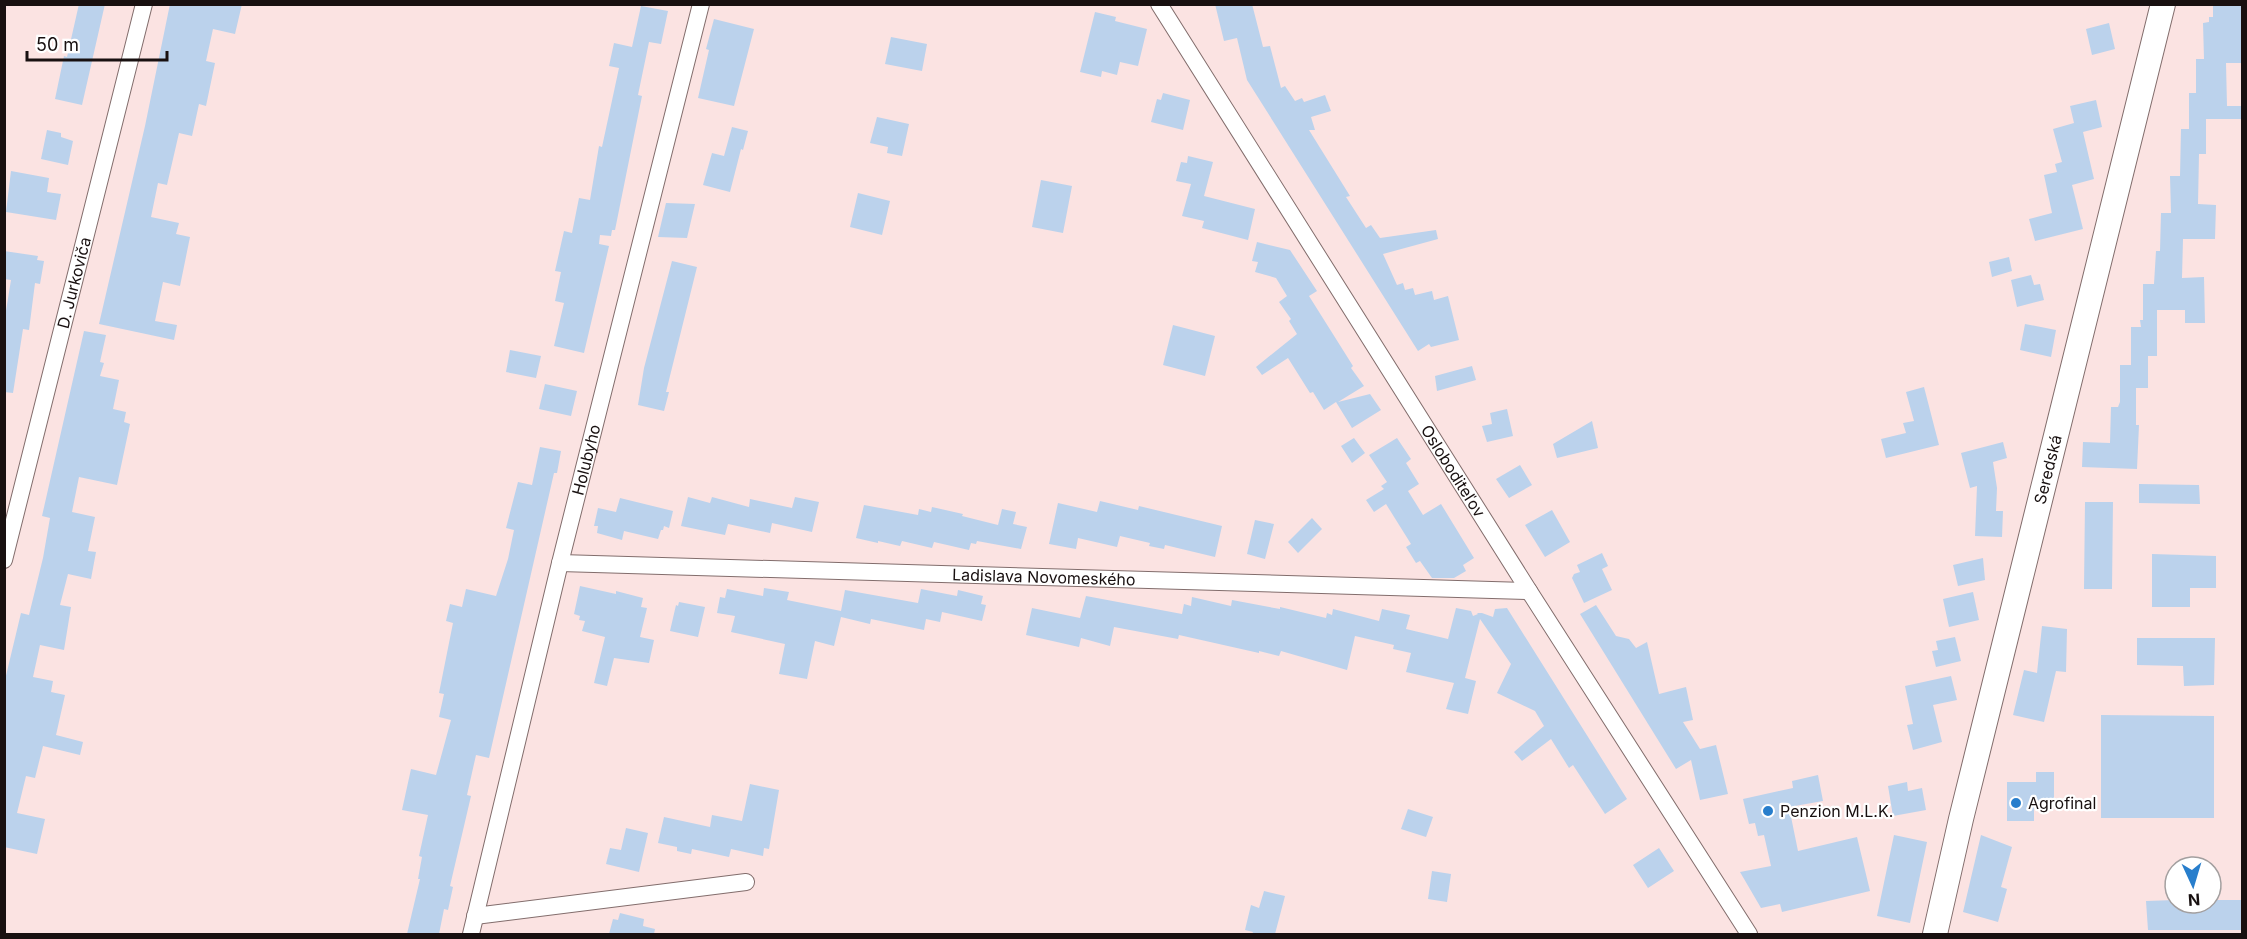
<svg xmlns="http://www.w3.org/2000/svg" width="2247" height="939" viewBox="0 0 2247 939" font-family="Inter,sans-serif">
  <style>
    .building { fill: #bbd2ec }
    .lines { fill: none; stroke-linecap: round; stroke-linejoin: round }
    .street-casing { stroke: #826d6c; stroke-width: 18 }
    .secondary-casing { stroke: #826d6c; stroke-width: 26 }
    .street { stroke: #fff; stroke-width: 16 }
    .secondary { stroke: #fff; stroke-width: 24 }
    .poi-dot { fill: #287ecc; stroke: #fff; stroke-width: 2 }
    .labels { text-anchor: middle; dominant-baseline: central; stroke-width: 4.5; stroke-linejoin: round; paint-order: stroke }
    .street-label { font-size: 16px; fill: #181010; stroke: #fff }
    .poi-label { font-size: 16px; fill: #181010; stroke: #fff; text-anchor: start }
  </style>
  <rect width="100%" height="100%" fill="#fbe3e2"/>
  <path class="building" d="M79 4H105L82 105 55 99 64 56 67 57Z
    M170 4H242L235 34 213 29 206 61 215 63 206 106 199 104 192 136 179 133 167 185 158 183 151 217 179 223 176 234 190 237 180 286 163 282 155 321 177 325 174 340 99 324 145 126Z
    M1215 4H1252L1263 47 1270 46 1281 88 1285 86 1295 101 1302 98 1304 102 1325 95 1331 111 1311 117 1315 130H1309L1350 196 1346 197 1366 228 1371 225 1380 238 1436 230 1438 239 1383 254 1397 285 1403 283 1405 290 1413 288 1415 295 1432 291 1434 300 1448 296 1459 340 1431 347 1429 344 1418 351 1247 80 1237 38 1224 41Z
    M2213 4H2242V63H2226L2227 106H2242V119H2206V154H2199L2198 204 2216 205 2215 239H2183L2182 278 2204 277 2205 323H2185V310H2157V356H2148V388H2136V425H2139L2137 469 2082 467 2083 442 2110 443 2111 407H2118L2120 402V365H2131V327H2141L2140 320H2143V284H2154L2156 251H2160L2161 213H2171L2170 176H2180L2181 129H2189V93H2196V59H2204L2203 23 2209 22V17H2213Z
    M641 6 668 11 661 44 649 42 638 95 642 96 615 230H612L611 236 600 235 599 244 609 246 584 353 554 346 564 303 555 301 561 272 555 271 564 231 572 233 579 198 590 200 599 146 602 147 619 68 609 66 614 43 632 47Z
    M1095 12 1116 17 1115 21 1147 29 1138 66 1120 62 1117 75 1102 71 1101 77 1080 72Z
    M714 19 754 29 734 106 698 98 709 50 706 49Z
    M2109 23 2115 49 2092 55 2086 29Z
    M891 37 927 44 922 71 885 64Z
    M1163 93 1190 100 1183 130 1151 122 1157 99 1161 100Z
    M2096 100 2102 127 2083 132 2094 179 2072 185 2083 229 2035 241 2029 219 2052 213 2044 175 2057 172 2055 164 2062 162 2053 129 2074 123 2070 106Z
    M877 117 909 124 902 156 887 153 888 147 870 143Z
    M732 127 748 131 743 150 741 149 730 192 703 185 712 153 724 156Z
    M47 130 61 133V137L73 141 68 165 41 159Z
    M1188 156 1213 162 1204 196 1255 209 1248 240 1202 228 1204 221 1182 216 1191 184 1176 181 1181 162 1187 163Z
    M11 171 49 178 47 192 61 194 56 220 6 212Z
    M1041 180 1072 186 1063 233 1032 227Z
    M858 193 890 201 882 235 850 227Z
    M666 203 695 204 687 238 658 237Z
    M1257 242 1290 250 1317 291 1309 296 1353 366 1351 368 1364 386 1338 402 1370 394 1381 410 1352 428 1336 402 1324 410 1313 392 1310 393 1288 358 1262 375 1256 367 1297 334 1289 321 1291 319 1279 302 1287 296 1276 278 1255 272 1258 262 1252 261Z
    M4 251 38 256 37 260 44 261 40 284 35 283 29 330 23 329 13 393 4 392V323L11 280 4 279Z
    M2009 257 2012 271 1992 277 1989 262Z
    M672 261 697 267 666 392H669L664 411 638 405 644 368Z
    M2031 275 2034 285 2040 284 2044 300 2017 307 2011 280Z
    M2025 324 2056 330 2051 357 2020 350Z
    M1173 325 1215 336 1205 376 1163 365Z
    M84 331 106 335 100 362 104 363 100 376 119 380 113 409 126 412 124 422 130 424 117 485 79 477 72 512 95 517 88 551 96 552 91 579 68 574 60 605 71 607 64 650 40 645 33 677 53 681 51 692 65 695 56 735 83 742 80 755 43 746 35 778 26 776 17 813 45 819 37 854 4 847V684L21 613 29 615 43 558 50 518 42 516Z
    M510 350 541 356 536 378 506 372Z
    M1472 366 1476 380 1437 391 1435 376Z
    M545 384 577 391 571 416 539 409Z
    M1924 387 1939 445 1886 458 1881 439 1906 433 1903 423 1914 421 1906 392Z
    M1507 409 1513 436 1487 442 1482 426 1492 424 1490 413Z
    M1592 421 1598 448 1557 458 1553 444Z
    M1354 438 1365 453 1352 463 1341 446Z
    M1397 438 1411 459 1406 463 1419 484 1408 491 1423 515 1441 504 1474 558 1463 565 1466 571 1454 578H1432L1420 561 1416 563 1406 547 1411 544 1386 504 1374 512 1366 500 1384 489 1381 486 1387 482 1369 455Z
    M2003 442 2007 458 1993 462 1997 488 1996 511H2003L2002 537 1975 536 1977 486 1970 488 1961 453Z
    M540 447 561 451 557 473H554L489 758 476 755 467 795 471 796 450 886 453 887 448 910 444 909 439 934H407L420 879H418L422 857 419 856 428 815 402 810 411 769 436 775 451 720 439 717 444 694 439 693 453 623 446 621 450 604 462 607 466 589 496 596 508 559 514 530 506 528 518 482 532 485Z
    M1520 465 1532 485 1509 498 1496 479Z
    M2139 484 2199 485 2200 504 2139 503Z
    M688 497 710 503 712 497 749 507 750 499 792 508 795 497 819 502 812 532 772 523 770 533 728 524 725 535 681 526Z
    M620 498 673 511 669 528 664 526 663 530H661L658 539 624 531 622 540 597 533 598 526H594L598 508 616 512Z
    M1100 501 1138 510 1139 506 1222 526 1215 557 1165 545 1164 549 1149 546 1150 543 1120 536 1117 547 1078 538 1076 549 1049 544 1058 503 1097 512Z
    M2085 502H2113L2112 589H2084Z
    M864 505 918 515 919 509 931 512 932 507 963 514 962 516 998 525 1002 509 1016 512 1013 524 1027 527 1021 549 977 541 976 544 971 543 969 550 934 542 932 548 902 541 900 546 878 541V543L856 538Z
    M1552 510 1570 542 1545 557 1525 525Z
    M1312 518 1322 529 1298 553 1288 542Z
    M1255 520 1274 524 1265 559 1247 554Z
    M1602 553 1608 566 1602 569 1612 590 1584 603 1572 578 1574 574 1580 572 1577 565Z
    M2152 554 2216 556V588H2190V607H2152Z
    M1983 558 1985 580 1958 586 1953 565Z
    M580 586 616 594V591L643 598 641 607 647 608 640 637 654 640 649 663 614 658 607 686 594 683 605 637 582 631 585 621 579 620 580 616 574 614Z
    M764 588 789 592 787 600 841 611 845 590 918 603 921 589 957 596 958 590 983 596 981 604 986 605 982 621 942 612 940 622 926 619 924 630 871 619 870 624 841 617 834 646 815 641 807 679 779 674 785 644 731 632 735 616 717 613 720 597 725 598 727 589 763 596Z
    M1973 592 1979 620 1949 627 1943 599Z
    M1086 596 1182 614 1184 604 1191 606 1192 597 1231 606 1232 600 1280 609V607L1326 618 1327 613 1332 615 1333 609 1379 621 1382 609 1410 615 1406 629 1448 639 1456 608 1471 611 1473 616 1478 614 1477 613H1482L1493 617 1495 609 1507 608 1627 799 1605 814 1573 765 1569 768 1551 739 1522 761 1514 752 1544 726 1535 711 1497 693 1511 664 1480 619 1465 678 1476 681 1468 714 1446 709 1454 683 1406 672 1411 653 1393 649 1394 645 1355 636 1347 670 1281 651 1279 656 1259 651V653L1179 635 1178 639 1114 627 1110 646 1081 638 1079 647 1026 635 1032 608 1080 618Z
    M679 602 705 607 698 637 670 631 676 605 678 606Z
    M1596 605 1616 636 1629 639 1636 648 1647 642 1659 694 1686 687 1693 720 1683 722 1700 749 1716 745 1728 794 1700 800 1691 760 1676 769 1580 614Z
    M2042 626 2067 629 2066 672 2056 671 2044 722 2013 715 2024 670 2037 673Z
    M1955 637 1961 661 1936 667 1932 651 1938 650 1936 641Z
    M2137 638H2215L2214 685 2184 686 2183 666 2137 665Z
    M1951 676 1957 700 1933 705 1942 742 1913 750 1907 725 1913 724 1905 686Z
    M2101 715 2214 716V818H2101Z
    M2036 772H2054V802H2034V821H2007V782H2036Z
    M1818 775 1823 801 1789 807 1798 851 1857 837 1870 891 1782 912 1780 904 1761 908 1740 872 1771 866 1764 835 1758 836 1755 823 1749 824 1743 799 1793 788 1792 781Z
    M1907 782 1908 791 1922 788 1926 810 1893 816 1888 786Z
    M750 784 779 790 769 849 764 848 763 856 731 849 729 857 692 849 691 854 677 851V847L658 843 664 817 710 827 712 815 742 821Z
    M1408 809 1433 817 1426 837 1401 829Z
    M626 828 648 833 639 872 606 864 610 848 621 850Z
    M1894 835 1927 842 1910 923 1877 916Z
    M1981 835 2012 847 2001 887 2007 889 1998 922 1963 912Z
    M1659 848 1674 871 1648 888 1633 865Z
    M1432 871 1451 874 1447 902 1428 899Z
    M1264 891 1285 896 1275 934H1252L1253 932 1245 930 1251 905 1259 908Z
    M2175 900V903H2211V900H2242V930H2148L2146 901Z
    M620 913 644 919 643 926 655 929 654 934H609L613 919 618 920Z"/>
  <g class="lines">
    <g class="street-casing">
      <g id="street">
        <path id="s1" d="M1159 4 1529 591 1749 934"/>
        <path id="s2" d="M4 560 144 4"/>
        <path id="s3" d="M560 563 1529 591"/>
        <path d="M475 916 746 882"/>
        <path id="s4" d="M471 934 560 563 701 4"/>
      </g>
    </g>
    <g class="secondary-casing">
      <g id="secondary">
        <path id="s5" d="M1935 934 1961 819 2163 4"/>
      </g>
    </g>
    <use href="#street" class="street"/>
    <use href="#secondary" class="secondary"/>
  </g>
  <g class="poi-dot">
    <circle cx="2016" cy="803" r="6"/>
    <circle cx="1768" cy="811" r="6"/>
  </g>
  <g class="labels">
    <g class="street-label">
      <text stroke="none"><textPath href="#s2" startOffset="286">D. Jurkoviča</textPath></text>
      <text stroke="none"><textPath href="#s4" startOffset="488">Holubyho</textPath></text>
      <text stroke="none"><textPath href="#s5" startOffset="478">Seredská</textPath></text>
      <text stroke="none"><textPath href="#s1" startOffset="552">Osloboditeľov</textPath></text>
      <text stroke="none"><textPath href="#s3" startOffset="484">Ladislava Novomeského</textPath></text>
    </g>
    <g class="poi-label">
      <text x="2028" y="803">Agrofinal</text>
      <text x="1780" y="811">Penzion M.L.K.</text>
    </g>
  </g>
  <rect width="2247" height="939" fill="none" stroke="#181010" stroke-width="12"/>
  <g transform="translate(2193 885) rotate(176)"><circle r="28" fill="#ffffff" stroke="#a39f9f" stroke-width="1.5"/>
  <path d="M0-4.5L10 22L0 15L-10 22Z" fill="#287ecc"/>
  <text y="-9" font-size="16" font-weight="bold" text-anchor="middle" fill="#181010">N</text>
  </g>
  <path d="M27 51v9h140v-9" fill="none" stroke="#181010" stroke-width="3"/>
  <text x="36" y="51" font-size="18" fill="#181010" stroke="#ffffff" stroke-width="4.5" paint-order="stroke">50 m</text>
</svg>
